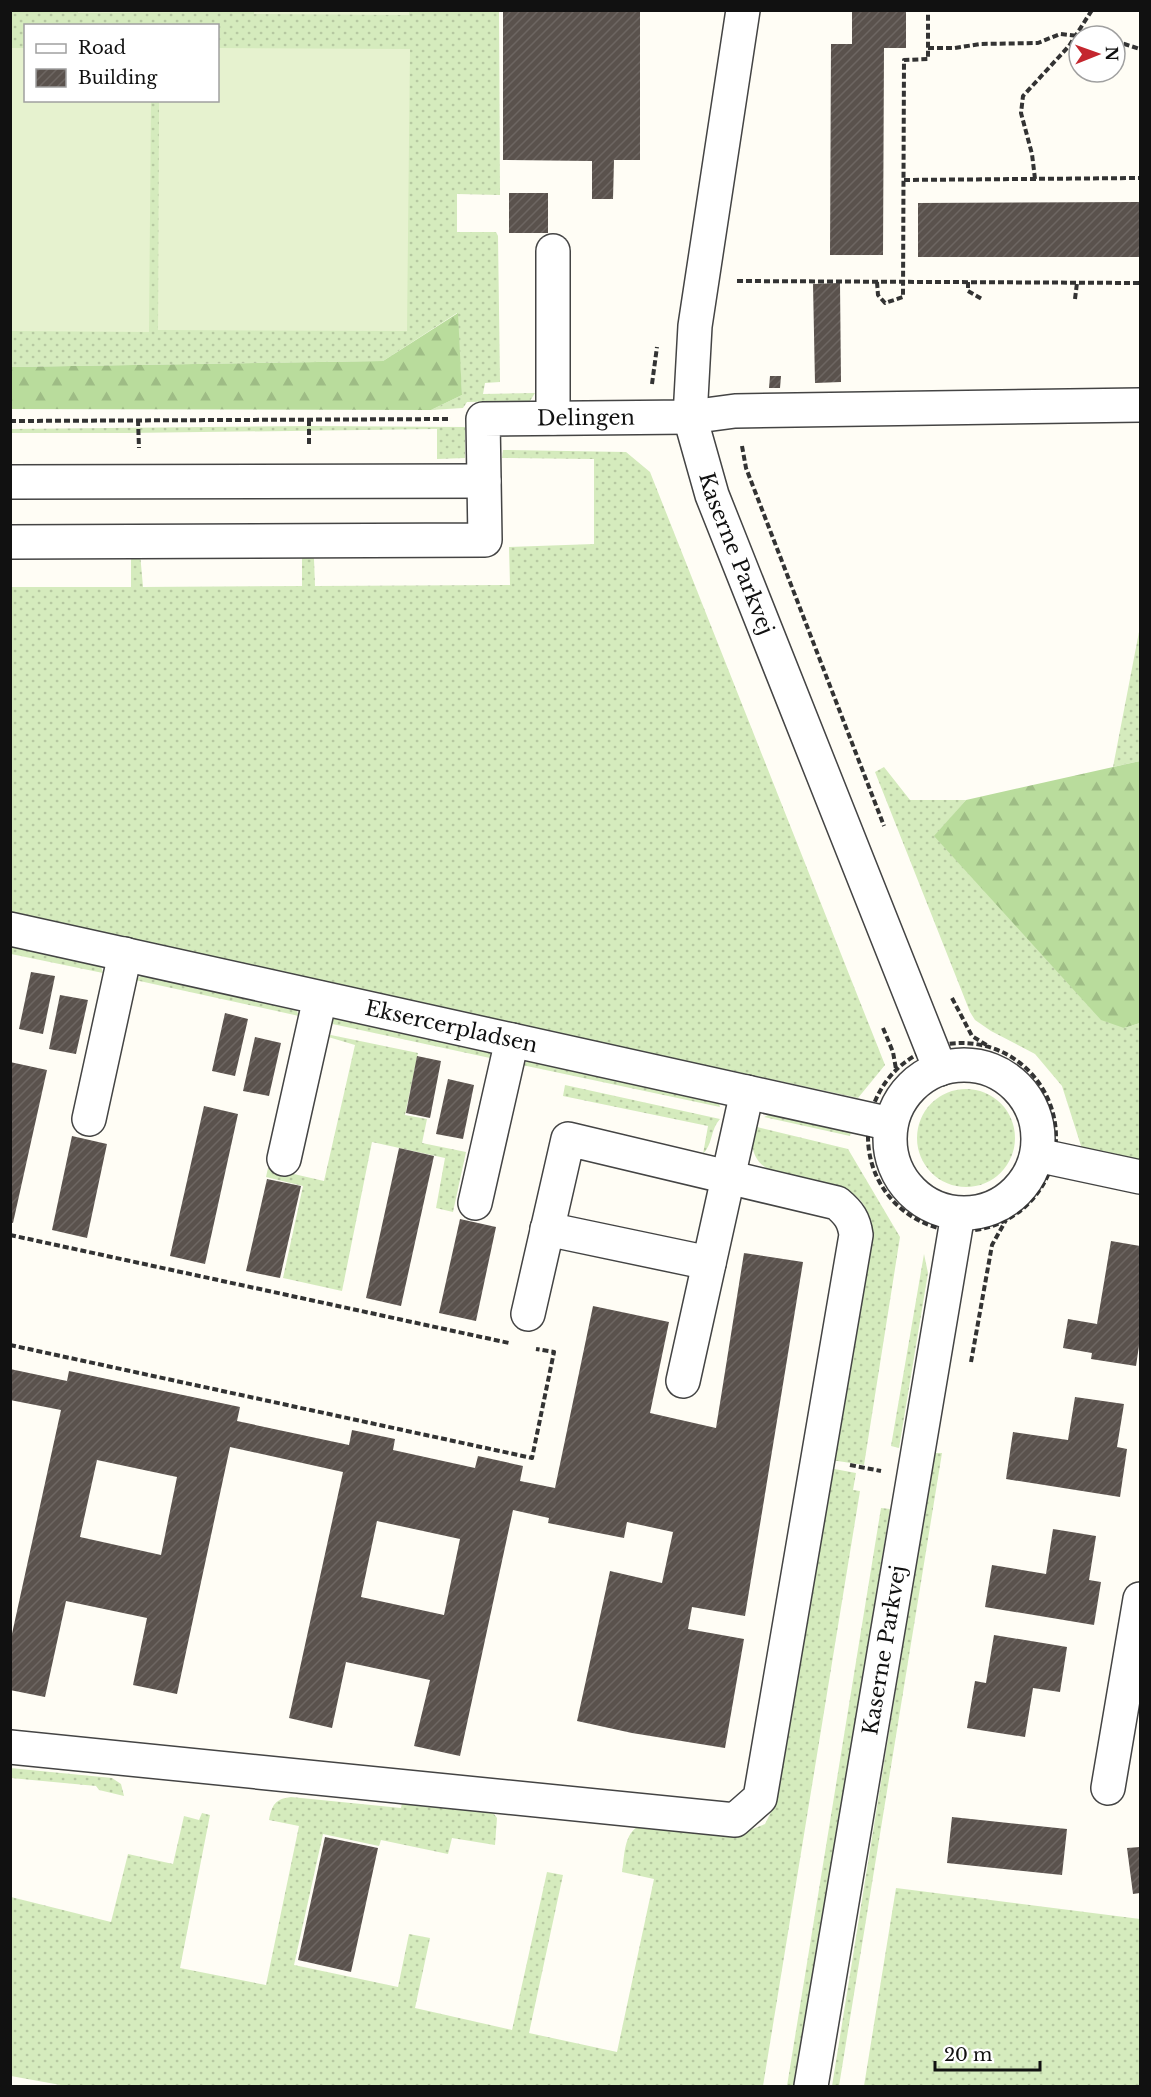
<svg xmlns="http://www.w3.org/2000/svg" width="1151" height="2097" viewBox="0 0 1151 2097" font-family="'Libre Baskerville',serif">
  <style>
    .grass { fill: url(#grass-dots); fill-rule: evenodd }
    .forest { fill: url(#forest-firs) }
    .pitch { fill: #e6f2cf }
    .building { fill: url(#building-hatch); fill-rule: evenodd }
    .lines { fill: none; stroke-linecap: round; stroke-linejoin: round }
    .minor-casing { stroke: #444; stroke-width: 36 }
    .path { stroke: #333; stroke-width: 4; stroke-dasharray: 6 3; stroke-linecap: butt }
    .minor { stroke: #fff; stroke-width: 33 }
    .labels { text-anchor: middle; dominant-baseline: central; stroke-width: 6; stroke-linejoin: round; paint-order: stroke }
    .street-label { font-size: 21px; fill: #111; stroke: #fff }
  </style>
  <defs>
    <pattern id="grass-dots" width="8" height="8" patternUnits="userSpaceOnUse" patternTransform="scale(1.5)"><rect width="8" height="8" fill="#d5ebbd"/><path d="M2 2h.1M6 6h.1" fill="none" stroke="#b6c8a1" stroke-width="1.8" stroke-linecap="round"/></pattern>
    <pattern id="forest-firs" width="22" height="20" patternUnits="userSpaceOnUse" patternTransform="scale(1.5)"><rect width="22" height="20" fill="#b9dc9c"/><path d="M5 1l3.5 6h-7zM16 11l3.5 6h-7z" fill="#9ebc85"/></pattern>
    <pattern id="building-hatch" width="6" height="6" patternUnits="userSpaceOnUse" patternTransform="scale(1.5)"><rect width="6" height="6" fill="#5a524d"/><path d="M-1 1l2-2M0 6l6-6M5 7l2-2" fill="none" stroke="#6d6662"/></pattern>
  </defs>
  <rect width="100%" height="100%" fill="#fffdf5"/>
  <path class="grass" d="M10 11H499L500 195 457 194V232H496L498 236 500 382 485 383 483 394 535 393 530 401 467 402 463 408 431 410 462 395 457 313 383 361 11 367ZM26 26H218V100H26Z
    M313 426 465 427V458L437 459V429L130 433H10L11 429Z
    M503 450 626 452 650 472 885 1065 858 1098 11 915V587H131V560L133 554 140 553 143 587 302 586V556L312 552 314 559 315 586 510 585 509 547 594 544V459L502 458Z
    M1140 607V761L1113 767 1139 632Z
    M884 767 910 800H966L935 836 1124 1028 1140 1023V1162L1082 1149 1062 1086 1035 1054 991 1031 975 1020 970 1012 875 772Z
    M10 944 100 963 103 973 11 954Z
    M146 973 295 1006 299 1016 135 980Z
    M336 1016 487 1047 491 1055 490 1058 328 1023Z
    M326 1034 418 1053 405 1115 427 1119 422 1143 466 1152 453 1212 436 1208 445 1158 372 1142 342 1291 283 1278 303 1186 266 1177 268 1168 324 1181 355 1045 325 1036Z
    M532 1058 717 1097 720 1107 522 1065Z
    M565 1085 720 1119C710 1130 713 1144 703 1154L708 1126 563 1096Z
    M917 1138a49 49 0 1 1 98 0a49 49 0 1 1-98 0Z
    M776 1111 852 1128 850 1136 764 1117Z
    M757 1127 848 1149 900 1237 864 1465 831 1460 869 1232C869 1227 870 1219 868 1214 852 1159 740 1204 753 1128Z
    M924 1254 928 1273 899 1448 891 1446Z
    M934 1453H942L839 2086H832Z
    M829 1468 856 1473 853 1490 860 1491 763 2086H66L11 2076V1897L111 1922 128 1854 173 1864 184 1816 199 1820 202 1813 210 1815 180 1968 266 1985 299 1826 269 1820C272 1805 275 1799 291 1797L401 1808 403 1797 491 1810 497 1818 495 1845 452 1838 448 1854 381 1840 379 1846 323 1834 294 1965 398 1987 409 1934 430 1938 415 2008 512 2030 547 1872 563 1875 529 2033 617 2052 654 1879 622 1872C625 1855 623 1833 641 1825L745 1832 765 1824 774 1806Z
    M881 1508 890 1509 796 2086H787Z
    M10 1768 112 1778 121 1784 124 1796 99 1790 96 1786 11 1778Z
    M896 1888 1140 1919V2086H864Z"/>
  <path class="forest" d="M458 313 462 395 431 410 11 409V367L383 361Z
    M1140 761V1023L1124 1028 1101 1020 934 836 966 800Z"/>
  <path class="pitch" d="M78 10H234V12L78 13Z
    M254 10H409V15L254 14Z
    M10 48H25L26 100 151 101 149 332 11 331Z
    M218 48 410 49 407 331 158 330 159 101 218 100Z"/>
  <path class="building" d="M503 10H640V160H614L613 199H592V161L503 160Z
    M852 10H906V48H884L883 255H830L831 44H852Z
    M509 193H548V233H509Z
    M1140 202V257H918V203Z
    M840 283 841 382 815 383 813 284Z
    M770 376H781L780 388H769Z
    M31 972 55 976 43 1034 19 1029Z
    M60 995 88 1000 76 1054 49 1049Z
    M225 1013 248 1019 235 1076 212 1071Z
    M255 1037 281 1043 269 1096 243 1091Z
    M417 1056 441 1061 430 1118 406 1113Z
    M10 1062 47 1070 13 1223 10 1222Z
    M448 1079 474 1085 463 1139 436 1134Z
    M204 1106 238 1114 205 1264 170 1256Z
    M72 1136 107 1144 87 1238 52 1230Z
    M399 1148 434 1156 401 1306 366 1298Z
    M267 1179 301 1186 280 1278 246 1271Z
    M460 1219 496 1227 476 1321 439 1313Z
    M1111 1241 1140 1246V1339L1136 1366 1091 1359 1092 1353 1063 1348 1068 1319 1097 1324Z
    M744 1253 803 1262 745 1616 692 1607 688 1629 744 1639 725 1748 632 1733 577 1721 610 1571 662 1583 673 1532 627 1522 624 1538 548 1523 549 1518 513 1510 460 1756 414 1746 430 1680 346 1662 332 1728 289 1718 343 1472 230 1447 177 1694 133 1685 147 1618 66 1601 45 1697 10 1690V1643L61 1410 10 1400V1369L67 1381 69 1371 240 1407 237 1421 349 1445 352 1430 395 1439 393 1450 475 1468 478 1456 523 1466 520 1481 555 1488 593 1306 669 1322 650 1413 716 1428ZM97 1460 177 1477 161 1555 80 1537ZM377 1521 460 1539 444 1615 361 1597Z
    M1075 1397 1124 1404 1117 1447 1127 1449 1120 1497 1006 1479 1013 1432 1068 1440Z
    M1053 1529 1096 1536 1089 1580 1101 1582 1094 1625 985 1607 992 1565 1046 1574Z
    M994 1635 1067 1647 1060 1692 1033 1688 1025 1737 967 1728 975 1681 986 1683Z
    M952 1817 1067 1829 1062 1875 947 1863Z
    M325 1837 378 1848 351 1972 298 1960Z
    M1140 1847V1893L1133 1894 1127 1848Z"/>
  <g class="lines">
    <g class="minor-casing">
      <g id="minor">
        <path id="s1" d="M743 10 695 326 690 417 712 495 940 1069"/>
        <path d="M553 251V418"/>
        <path d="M10 482 484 481"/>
        <path id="s2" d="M10 542 485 540 483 419 690 417 735 411 1140 405"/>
        <path id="s3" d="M10 929 891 1124"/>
        <circle cx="964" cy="1139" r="74"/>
        <path d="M89 1119 125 954"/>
        <path d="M1037 1155 1140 1177"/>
        <path d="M284 1159 320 998"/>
        <path d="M475 1203 512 1040"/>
        <path d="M547 1229 709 1263"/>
        <path d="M683 1381 747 1092"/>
        <path d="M10 1747 735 1820 760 1798 856 1235C854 1220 849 1213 837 1203L568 1139 528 1314"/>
        <path d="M1108 1788 1140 1599"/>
        <path id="s4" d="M811 2086 958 1214"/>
      </g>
    </g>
    <path class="path" d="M1115 41 1140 49
      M928 48H955L980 44 1038 43 1060 34 1079 36
      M1035 179 1032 154 1021 113 1023 96 1069 46 1092 10
      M904 180 1140 178
      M737 281 1140 283
      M877 282 878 295 885 303 903 297 904 60 928 59V10
      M968 282V291L982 299
      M1075 299 1077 283
      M652 384 657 347
      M138 420 139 448
      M309 420V447
      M10 421 451 419
      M742 446 746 468 884 826
      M952 998 972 1036 988 1046
      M883 1028 893 1052 896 1069
      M868 1137a94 94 0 1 1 188 0a94 94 0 1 1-188 0Z
      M10 1235 509 1343
      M10 1345 532 1458 554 1352 536 1349
      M971 1362 992 1245 1006 1220
      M850 1465 881 1471"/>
    <use href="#minor" class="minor"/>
  </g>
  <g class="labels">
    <g class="street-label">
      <text stroke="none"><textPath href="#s2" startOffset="699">Delingen</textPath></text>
      <text stroke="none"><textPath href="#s1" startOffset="555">Kaserne Parkvej</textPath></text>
      <text stroke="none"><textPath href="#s3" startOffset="452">Eksercerpladsen</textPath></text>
      <text stroke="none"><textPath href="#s4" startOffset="442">Kaserne Parkvej</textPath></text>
    </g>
  </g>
  <rect width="1151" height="2097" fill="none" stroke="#111111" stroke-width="24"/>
  <rect x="24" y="24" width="195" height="78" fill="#ffffff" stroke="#a0a0a0" stroke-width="1.5"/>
  <rect x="36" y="44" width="30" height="9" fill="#ffffff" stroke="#a0a0a0" stroke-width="1.5"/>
  <text x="78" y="54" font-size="18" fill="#111111">Road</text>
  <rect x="36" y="69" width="30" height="18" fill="url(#building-hatch)" stroke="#a0a0a0" stroke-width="1.5"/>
  <text x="78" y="84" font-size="18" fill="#111111">Building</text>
  <g transform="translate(1097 54) rotate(89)"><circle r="28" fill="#ffffff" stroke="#a0a0a0" stroke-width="1.5"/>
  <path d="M0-4.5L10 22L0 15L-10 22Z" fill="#c4262e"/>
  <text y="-9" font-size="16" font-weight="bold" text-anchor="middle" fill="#111111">N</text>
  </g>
  <path d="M935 2061v9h105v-9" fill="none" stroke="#111111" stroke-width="3"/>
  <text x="944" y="2061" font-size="18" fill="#111111" stroke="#ffffff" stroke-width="4.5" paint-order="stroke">20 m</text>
</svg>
